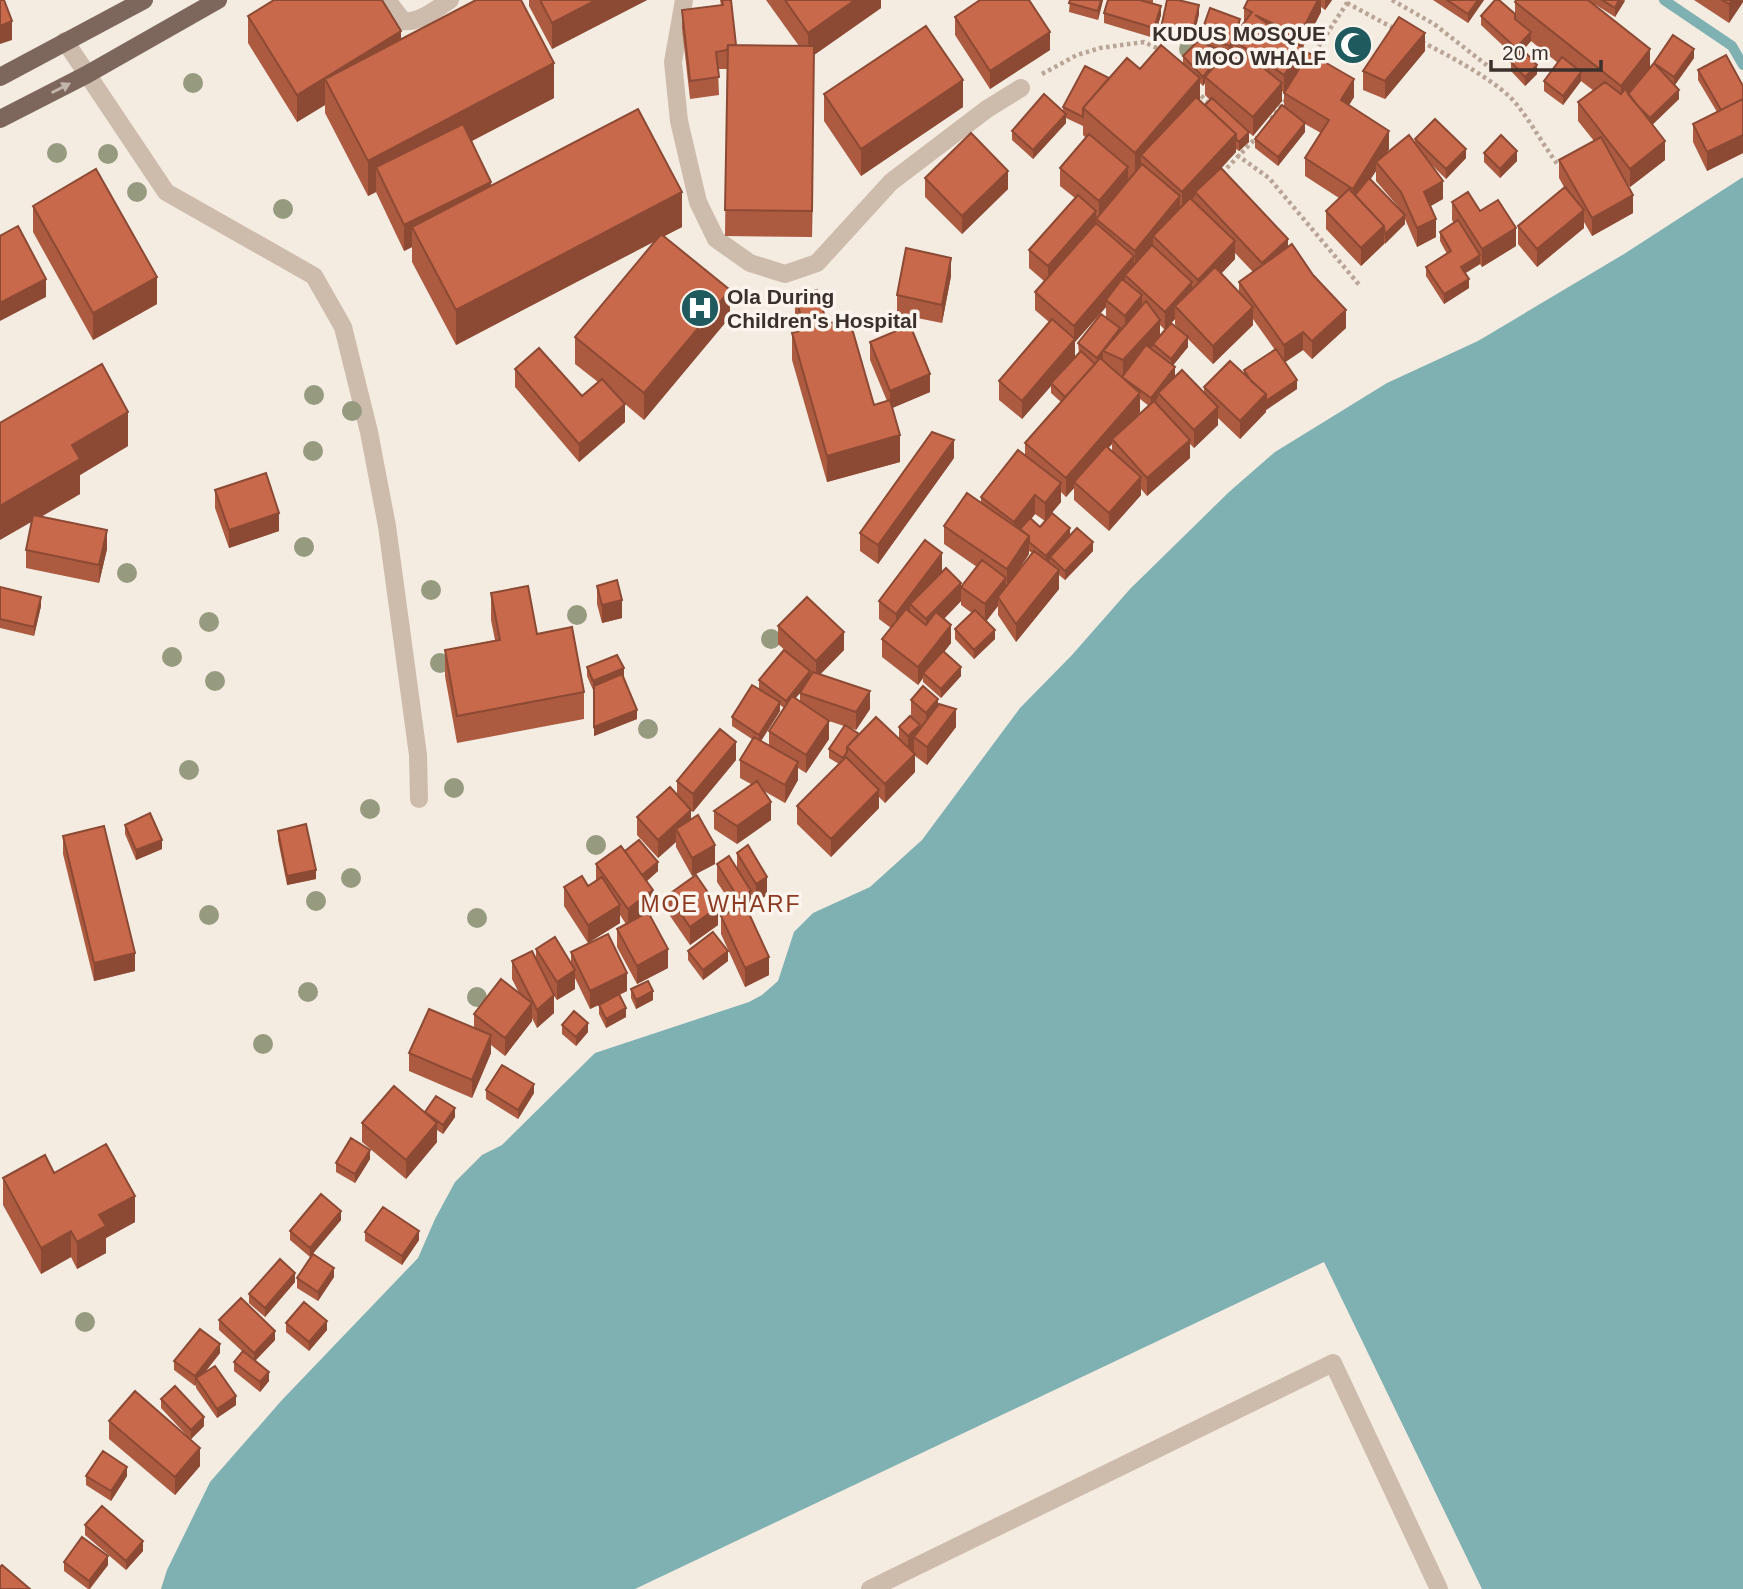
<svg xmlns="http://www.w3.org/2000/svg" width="1743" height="1589" viewBox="0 0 1743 1589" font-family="Arial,sans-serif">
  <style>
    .water { fill: #7fb0b2 }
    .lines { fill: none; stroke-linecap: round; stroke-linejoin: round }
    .stream { stroke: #7fb0b2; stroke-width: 10 }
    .path { stroke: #b9a596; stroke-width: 4.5; stroke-dasharray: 3.5 3.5; stroke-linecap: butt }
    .minor { stroke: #cdbbac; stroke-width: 18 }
    .major { stroke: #7d675c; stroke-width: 18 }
    .tree { fill: #969b7f }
    .wall { fill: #ac5a40; fill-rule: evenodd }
    .shaded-wall { fill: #8c4a34 }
    .building { fill: #c8694b; stroke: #8c4a34; stroke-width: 2 }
    .oneway { fill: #c2b5ac }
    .labels { text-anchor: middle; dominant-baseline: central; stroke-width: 7; stroke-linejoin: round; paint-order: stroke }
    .poi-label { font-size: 21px; font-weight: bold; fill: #3b302b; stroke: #fbf5ee; text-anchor: end }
    .neighbourhood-label { font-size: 23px; letter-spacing: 2px; fill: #8c3b22; stroke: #fbf5ee }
  </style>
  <rect width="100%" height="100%" fill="#f4ebe1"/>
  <path class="water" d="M1743 177V1589H1482L1324 1262 635 1589H161L167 1570 210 1482 282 1400 418 1258 435 1219 455 1182 482 1155 502 1145 595 1053 749 1002 762 995 778 981 794 932 813 913 870 887 922 840 1020 708 1072 655 1130 589 1229 492 1275 452 1387 383 1478 341 1624 254Z"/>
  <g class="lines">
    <path class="stream" d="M1664 0 1732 46 1743 65"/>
    <path class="path" d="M1392 0 1434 24 1489 67
      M1347 3 1395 29
      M1422 42C1448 55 1501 83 1518 106 1532 124 1544 146 1558 165
      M1311 58 1349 0
      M1042 74 1077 55 1100 48 1144 42 1161 50
      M1196 91 1210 104
      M1271 119 1287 98
      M1237 155 1269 178 1361 287
      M1222 173 1257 137"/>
    <path class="minor" d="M387 0 403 21C420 23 436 9 450 0
      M684 0 673 62 679 121 698 202 716 239 750 263 785 274 817 263 891 182 987 109 1021 88
      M65 41 166 192 314 276 343 327 369 432 387 526 418 755 419 799
      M870 1589 1333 1363 1439 1589"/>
    <path class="major" d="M0 77 144 0
      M0 119 86 75 218 0"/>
  </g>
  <g class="tree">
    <circle cx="1189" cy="49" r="10"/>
    <circle cx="193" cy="83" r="10"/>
    <circle cx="57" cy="153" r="10"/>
    <circle cx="108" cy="154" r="10"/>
    <circle cx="137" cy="192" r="10"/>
    <circle cx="283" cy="209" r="10"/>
    <circle cx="314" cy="395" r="10"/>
    <circle cx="352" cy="411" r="10"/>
    <circle cx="313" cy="451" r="10"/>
    <circle cx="304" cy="547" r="10"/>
    <circle cx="127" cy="573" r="10"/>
    <circle cx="431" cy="590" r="10"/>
    <circle cx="577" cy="615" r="10"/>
    <circle cx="209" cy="622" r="10"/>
    <circle cx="771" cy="639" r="10"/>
    <circle cx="172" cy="657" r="10"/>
    <circle cx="440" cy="663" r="10"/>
    <circle cx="215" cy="681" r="10"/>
    <circle cx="648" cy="729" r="10"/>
    <circle cx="189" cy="770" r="10"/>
    <circle cx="454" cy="788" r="10"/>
    <circle cx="370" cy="809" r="10"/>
    <circle cx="596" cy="845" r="10"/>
    <circle cx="351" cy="878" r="10"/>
    <circle cx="316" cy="901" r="10"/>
    <circle cx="209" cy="915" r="10"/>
    <circle cx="477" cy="918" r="10"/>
    <circle cx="308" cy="992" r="10"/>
    <circle cx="477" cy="997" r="10"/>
    <circle cx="263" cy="1044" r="10"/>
    <circle cx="85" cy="1322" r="10"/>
  </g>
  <path class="wall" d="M529 0H647L552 49 529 6Z
    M720 0H731L736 45 799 46 766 0H881V8L814 55 812 237 725 236 727 69H718L719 95 690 99 682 28V10L721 5Z
    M1070 0H1103L1098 20 1069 12Z
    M1108 0H1153V4L1161 15 1154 38 1104 23V13Z
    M1248 0H1332L1325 10 1321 7V12L1303 47V62L1354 97 1349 105 1389 149 1386 154 1415 142V139L1466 158 1446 179 1431 164 1443 199 1430 206 1436 237 1417 247 1405 219V224L1361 266 1326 229V211L1339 198 1305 176V158L1321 133 1305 124V132L1278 166 1255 148V139L1284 107V93L1282 91V101L1253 136 1248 132 1249 142 1239 151 1236 149V152L1221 168 1288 247 1346 328 1312 359 1303 350 1285 362 1297 389 1266 410V412L1240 439 1218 418V425L1194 448 1190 444V458L1147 496 1141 489V495L1109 531 1074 500V488L1066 497 1061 492V502L1049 516 1070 536 1093 551 1065 580 1059 575V589L1016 642 998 615V606L986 621 995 639 974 659 955 639V629L972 613 961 605V601L944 619 951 643 944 652 961 676 941 698 923 682V678L918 685 882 657V639L891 628 879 619V601L942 572 938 577 961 587 977 567 944 544V526L981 503V497L1025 455V443L1061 402 1051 393V386L1022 419 999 400V381L1049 322 1035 310V292L1044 281 1029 268V250L1075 198 1060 186V168L1086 138 1083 135V126L1066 118V123L1033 159 1012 140V131L1063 111V107L1109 78 1140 69 1183 64V56L1200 42V36L1240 28 1238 31 1244 23V8ZM1200 83 1203 86 1205 83V95L1210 100 1205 105 1200 101ZM1376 171V181L1401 210 1370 179ZM1235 253 1253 272 1239 282V292L1221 274 1235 259ZM1106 307V317L1078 343 1079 353 1075 357V342ZM1175 319V325L1182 332 1171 323ZM1253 319 1275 350 1244 370V374L1204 387V393L1172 380 1175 376 1173 365 1188 347V339L1213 364 1253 325ZM1160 325 1165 330 1160 336ZM1140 399 1149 406 1132 422 1140 412ZM1112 444V452L1108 448ZM1035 514 1045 521 1040 527 1031 519ZM1029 551 1032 553 1016 574 1029 554Z
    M1433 0H1484L1468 23Z
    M1516 0H1625L1615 17 1596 5 1595 6 1650 67 1694 58 1675 85 1679 99 1652 125 1665 160 1630 187 1624 180 1633 213 1592 236 1584 222V228L1537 267 1518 244V226L1564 187 1559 178V160L1594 141 1578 121V102L1594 91 1581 81 1563 105 1544 91V81L1558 63 1531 41 1523 50 1537 74 1525 86 1511 71V62L1515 57 1481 25V16L1515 14V2Z
    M1694 0H1743V2L1729 23Z
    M1199 14 1192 45 1161 37V28Z
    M248 16 401 39 554 98 472 141 491 186 682 227 664 236 730 317 644 420 625 404V422L579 462 515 387V369L582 396 598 382 575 364V337L655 241 456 345 412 262V247L404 251 376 192 368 196 325 113V105L297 122 248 43Z
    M955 17 1050 50 990 89 955 35Z
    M1425 51 1385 99 1363 90V71Z
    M1698 70 1743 86V153L1707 171 1693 142V124L1717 112 1698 80Z
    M824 94 963 107 861 176 824 121Z
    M1484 153 1517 161 1500 178 1484 162Z
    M925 178 1008 189 962 234 925 197Z
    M1452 202 1480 211 1516 246 1482 267 1480 264 1465 273 1469 288 1444 304 1426 276V267L1447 254 1440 241V232L1454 223 1452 220Z
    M33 206 157 304 93 340 33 232Z
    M951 276 942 323 897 314V295Z
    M795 296 827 324 874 405 887 401 870 360V342L930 392 892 408 900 462 827 482 792 360V333L798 331 795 323Z
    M0 423 128 446 80 475V494L41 517 107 549 99 583 26 568V550L32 522Z
    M954 458 878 564 860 551V533Z
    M215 490 279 531 229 548 215 508Z
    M597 586 622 618 602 623 597 604Z
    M0 587 41 606 34 636 0 628Z
    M491 593 537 634 584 692V719L457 743 445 676V650L495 640 491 620Z
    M778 626 844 650 820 674 870 709 856 730 848 727 859 735 899 739V727L911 717V700L938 705 956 727 927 765 915 756V772L885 803 879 797V808L831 857 797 824V806L839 764 829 758V749L844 726 829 721V739L806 773 798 768V780L785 803 764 791 771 820 737 844 714 829V811L751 784 740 778V760L752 739 732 726V717L759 689V680L788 653 778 644ZM801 692 800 693V702L795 699ZM780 705 784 708 769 731V745L761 741 780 711Z
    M587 667 624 677 637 719 594 736V690H593L587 676Z
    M736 760 693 812 691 811V819L715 864 692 876 676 847V842L658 858 637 835V817L677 794V781Z
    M125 825 162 849 136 860 125 834Z
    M278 831 316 879 287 885 278 840Z
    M63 836 135 971 94 981 63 854Z
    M625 851 658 871 647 881 653 909 648 913 668 968 637 984 617 947V929L626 924 620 915V923L588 943 564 906V887L588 886 596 880V864Z
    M737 853 767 895 756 902 751 894V909L748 911 769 975 745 987 721 934V916L735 909 717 882V864L737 869Z
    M668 895 718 925 690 945 668 913Z
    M536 949 571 964V952L627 991 619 995 626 1017 606 1028 599 1014V1005L603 1003 590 1009 575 978V989L557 1000 554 996V1013L537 1028 532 1018V1021L505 1056 491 1045V1053L472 1098 409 1071V1053L474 1028V1014L519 993 512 979V961L536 959Z
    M688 951 728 961 703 980 688 960Z
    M631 989 653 1000 636 1009 631 998Z
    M562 1025 588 1032 576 1046 562 1034Z
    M486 1090 534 1093 518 1119 486 1099Z
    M425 1113 455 1117 443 1134 437 1130V1142L406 1179 362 1142V1123Z
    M370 1159 355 1183 336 1172V1163Z
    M54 1173 135 1222 106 1238V1253L77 1269 71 1257 41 1274 3 1205V1178Z
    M341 1220 310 1257 290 1240V1231Z
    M365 1232 419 1240 402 1265 365 1241Z
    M334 1277 318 1301 297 1288V1278Z
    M295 1282 265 1317 249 1303V1294Z
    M219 1320 275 1340 255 1361 269 1381 260 1392 234 1371V1362L243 1352 219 1330Z
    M286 1323 327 1330 309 1351 286 1332Z
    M220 1353 205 1372 236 1405 217 1418 196 1388V1384L195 1386 174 1370V1361Z
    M161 1399 204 1426 191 1439 200 1466 175 1495 109 1439V1421L190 1439 161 1408Z
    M86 1476H127L111 1501 86 1485Z
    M85 1525 143 1551 126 1570 85 1535Z
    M64 1562 108 1565 90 1589H88L64 1571Z"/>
  <path class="shaded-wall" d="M596 0H647L552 49V23Z
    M855 0H881V8L814 55 812 237 808 33Z
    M1101 0H1103L1098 20V11Z
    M1318 0H1321V12L1301 51 1303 48V66L1284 93V75L1299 54V36Z
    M1325 0H1332L1325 10Z
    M1478 0H1484L1468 23V14Z
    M1619 0 1625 1 1615 17V8Z
    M1732 0H1743V2L1729 23V4Z
    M1199 5V14L1192 45V35Z
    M1161 6V15L1154 38V28Z
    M1240 19V28L1235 41 1232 39V47L1230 56V46Z
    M12 21V40L0 44V26Z
    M401 31V58L325 79V105L297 122V95Z
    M1050 32V50L990 89V71Z
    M1531 32V41L1516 58V48Z
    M1425 33V51L1385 99V81Z
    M1650 49V76L1621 113V86Z
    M1694 49V58L1674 86V77Z
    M1222 51V60L1205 77V83L1203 86V77Z
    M554 63V98L385 186 376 167V192L368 196V161Z
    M1537 65V74L1525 86V77Z
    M1581 72V81L1563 105V96Z
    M1200 78V105L1141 155V172L1135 180V153Z
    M1354 79V97L1341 118V100Z
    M963 80V107L861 176V149Z
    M1282 83V101L1253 136V117Z
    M1679 90V99L1650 127V118Z
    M1066 114V123L1033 159V150Z
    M1305 123V132L1278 166V157Z
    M1389 131V149L1379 166 1376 162V171L1355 203 1353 201V189Z
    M1249 132V142L1239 151V142Z
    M1236 134V152L1198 194 1195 192V196L1182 210V192Z
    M1743 135V153L1707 171V152Z
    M1665 141V160L1630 187V169Z
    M1466 149V158L1446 179V169Z
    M1517 151V161L1500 178V169Z
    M1128 167V186L1099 219V201Z
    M1008 171V189L962 234V216Z
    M1443 181V199L1424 210V192Z
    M491 182V208L412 227V247L404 251V225Z
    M682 192V227L456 345V310Z
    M1633 195V213L1592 236V218Z
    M1180 196V214L1153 236V247L1135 269V251Z
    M1584 210V228L1537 267V249Z
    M1096 211V230L1048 285V266Z
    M1405 215V224L1385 244V234Z
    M1436 219V237L1417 247V228Z
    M1384 226V244L1361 266V248Z
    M1516 228V246L1482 267V249Z
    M1288 239V257L1262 281V263Z
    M1235 241V259L1198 298V280Z
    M1480 255V264L1461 276V267Z
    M1134 256V274L1125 275V285L1106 300V307L1075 342V357L1051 383V386L1022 419V401L1074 340V326Z
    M951 258V276L942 323V305Z
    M157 277V304L93 340V313Z
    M46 279V297L0 321V303Z
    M1469 279V288L1444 304V294Z
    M1192 282V300L1175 306V319L1165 330V312Z
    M730 290V317L644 420V393Z
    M1142 295V313L1125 334V316Z
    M1253 307V325L1213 364V346Z
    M1346 310V328L1312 359V341Z
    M1160 320V338L1153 344V346L1123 378V360Z
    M1120 328V337L1103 351V359L1097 367V358Z
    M1303 332V350L1284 363V345Z
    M1188 337V347L1171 368V359Z
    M1175 367V376L1160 395 1158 393V398L1151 407V398Z
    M930 374V392L890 409V391Z
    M1297 380V389L1266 410V412L1240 439V421L1266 394Z
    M1140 393V412L1114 441 1112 439V444L1076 485 1074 482V488L1066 497V478Z
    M625 404V422L579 462V444Z
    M1218 407V425L1194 448V430Z
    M128 412V446L80 475V494L0 540V506L72 445Z
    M900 435V462L827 482V456Z
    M954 440V458L878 564V545Z
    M1190 440V458L1147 496V478Z
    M1141 477V495L1109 531V513Z
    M1061 483V502L1045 521V503Z
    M1035 495V514L1014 541V522Z
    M279 513V531L229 548V530Z
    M1070 528V537L1050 557V560L1046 565V556Z
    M107 530V549L99 583V565Z
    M1029 536V554L1007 587V569Z
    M1093 542V551L1065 580V571Z
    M942 553V572L914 608 910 604V613L896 632V614Z
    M1059 570V589L1016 642V624Z
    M1006 578V596L998 597V606L985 623V604Z
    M961 583V601L926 637V619Z
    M41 597V606L34 636V627Z
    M622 600V618L602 623V605Z
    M951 625V643L926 675 923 673V678L918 685V667Z
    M995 630V639L974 659V650Z
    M844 632V650L816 679V661Z
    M961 667V676L941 698V689Z
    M624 668V677L593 690V681Z
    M810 671V680L786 710V701Z
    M870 691V709L856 730V712Z
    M938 699V717L926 731V713Z
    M780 702V711L759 744V735Z
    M956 709V727L927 765V747Z
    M637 710V719L594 736V727Z
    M829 721V739L806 773V755Z
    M920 725V741L914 737V750L908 755V736Z
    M736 742V760L693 812V794Z
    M915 754V772L885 803V784Z
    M798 762V780L785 803V785Z
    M879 790V808L831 857V839Z
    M771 802V820L737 844V826Z
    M691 810V828L676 829V842L658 858V840Z
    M162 840V849L136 860V850Z
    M715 845V864L692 876V858Z
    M658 862V871L641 886V877Z
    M316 870V879L287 885V876Z
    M767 877V895L756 902V884Z
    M653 890V909L628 927V909Z
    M751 891V909L739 917V899Z
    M620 905V923L588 943V925Z
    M718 907V925L690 945V927Z
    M668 949V968L637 984V966Z
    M728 951V961L703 980V970Z
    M135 953V971L94 981V963Z
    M769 957V975L745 987V968Z
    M575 970V989L557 1000V982Z
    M627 973V991L590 1009V991Z
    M653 991V1000L636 1009V1000Z
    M554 995V1013L537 1028V1010Z
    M532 1003V1021L505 1056V1038Z
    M626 1008V1017L606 1028V1019Z
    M588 1023V1032L576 1046V1037Z
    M491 1035V1053L472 1098V1080Z
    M534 1084V1093L518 1119V1110Z
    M455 1108V1117L443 1134V1125Z
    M437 1123V1142L406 1179V1160Z
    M370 1150V1159L355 1183V1174Z
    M135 1196V1222L106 1238V1253L77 1269V1242L99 1215Z
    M341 1211V1220L310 1257V1248Z
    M71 1231V1257L41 1274V1248Z
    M419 1231V1240L402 1265V1256Z
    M334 1268V1277L318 1301V1292Z
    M295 1273V1282L265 1317V1308Z
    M327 1321V1330L309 1351V1342Z
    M275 1331V1340L254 1362V1353Z
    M220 1344V1353L198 1381 196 1378V1384L195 1386V1376Z
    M269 1372V1381L260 1392V1382Z
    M236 1396V1405L217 1418V1409Z
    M204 1417V1426L191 1439V1430Z
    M200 1448V1466L175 1495V1477Z
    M127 1467V1476L111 1501V1491Z
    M143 1541V1551L126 1570V1561Z
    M108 1556V1565L89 1589V1581Z"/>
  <path class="building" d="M0 0H4L12 21 0 26Z
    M274 0H382L401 31 297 95 248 16Z
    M476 0H521L554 63 368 161 325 79Z
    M540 0H596L552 23Z
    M722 0H731L736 45H728L727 50 716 52 719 77 690 81 682 10 723 5Z
    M785 0H855L808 33Z
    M980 0H1029L1050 32 990 71 955 17Z
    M1070 0H1101L1098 11 1069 3Z
    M1108 0H1140L1161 6 1154 28 1104 13Z
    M1167 0H1178L1199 5 1192 35 1161 28Z
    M1248 0H1318L1299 36 1255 15 1303 48 1284 75 1232 39 1252 12 1244 8Z
    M1447 0H1478L1468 14Z
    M1495 0H1499L1515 14V19L1531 32 1516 48 1481 16Z
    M1516 0H1588L1650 49 1621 86 1515 2Z
    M1602 0H1619L1615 8Z
    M1722 0H1732L1729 4Z
    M1210 8 1240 19 1230 46 1200 36Z
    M1399 17 1425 33 1385 81 1363 71Z
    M926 26 963 80 861 149 824 94Z
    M1673 35 1694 49 1674 77 1654 63Z
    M1198 41 1222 51 1203 77 1183 56Z
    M1234 44 1282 83 1253 117 1205 77Z
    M728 45 814 46 812 211 725 210Z
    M1161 45 1200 78 1135 153 1083 108 1127 58 1140 69Z
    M1523 50 1537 65 1525 77 1511 62Z
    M1309 53 1354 79 1341 100 1389 131 1353 189 1305 158 1329 120 1284 93Z
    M1726 55 1743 86V99L1721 110 1698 70Z
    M1562 57 1581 72 1563 96 1544 81Z
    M1654 63 1679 90 1650 118 1637 105 1628 94Z
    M1085 66 1109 78 1083 108V117L1063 107Z
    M1605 82 1621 94 1625 89 1665 141 1630 169 1578 102Z
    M1044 94 1066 114 1033 150 1012 131Z
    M1196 97 1236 134 1182 192 1141 155Z
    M1212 98 1249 132 1239 142 1236 139V134L1205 105Z
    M1743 99V135L1707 152 1693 124Z
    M1282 105 1305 123 1278 157 1255 139Z
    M638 109 682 192 456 310 412 227Z
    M1435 119 1466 149 1446 169 1415 139Z
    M463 124 491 182 404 225 376 167Z
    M971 133 1008 171 962 216 925 178Z
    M1089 134 1128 167 1099 201 1060 168Z
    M1409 135 1443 181 1424 192 1436 219 1417 228 1401 192 1376 162Z
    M1501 135 1517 151 1500 169 1484 153Z
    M1601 137 1633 195 1592 218 1559 160Z
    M1142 164 1180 196 1135 251 1096 219Z
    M1221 168 1288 239 1262 263 1195 192Z
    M96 169 157 277 93 313 33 206Z
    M1369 178 1405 215 1385 234 1384 226 1355 195Z
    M1565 187 1584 210 1537 249 1518 226Z
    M1349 189 1384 226 1361 248 1326 211Z
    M1468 192 1480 211 1498 200 1516 228 1482 249 1452 202Z
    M1078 195 1096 211 1048 266 1029 250Z
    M1190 198 1235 241 1198 280 1153 236Z
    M1458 220 1480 255 1461 267 1469 279 1444 294 1426 267 1451 251 1440 232Z
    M1096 223 1134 256 1074 326 1035 292Z
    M18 226 46 279 0 303V236Z
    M661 234 730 290 644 393 575 337Z
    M1292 244 1313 275 1346 310 1312 341 1303 332 1284 345 1239 282Z
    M1152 245 1192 282 1165 312 1125 275Z
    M906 248 951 258 942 305 897 295Z
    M1215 267 1253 307 1213 346 1175 306Z
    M1122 279 1142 295 1125 316 1106 300Z
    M817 290 827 324 849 318 874 405 890 400 900 435 827 456 792 333 805 329 795 296Z
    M1146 301 1160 320 1123 360 1103 351Z
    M1101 314 1120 328 1097 358 1078 343Z
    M1052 319 1075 339 1022 401 999 381Z
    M1171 323 1188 337 1171 359 1153 344Z
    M910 325 930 374 890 391 870 342Z
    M1146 345 1175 367 1151 398 1122 377Z
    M539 348 582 396 602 379 625 404 579 444 515 369Z
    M1276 349 1297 380 1266 401V394L1251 381 1244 370Z
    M1081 351 1095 364 1065 397 1051 383Z
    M1100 358 1140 393 1066 478 1025 443Z
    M1230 361 1266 394 1240 421 1204 387Z
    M102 364 128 412 72 445 80 459 0 506V423Z
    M1182 370 1218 407 1194 430 1158 393Z
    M1154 401 1190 440 1147 478 1112 439Z
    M932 432 954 440 878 545 860 533Z
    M1106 446 1141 477 1109 513 1074 482Z
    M1018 450 1061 483 1045 503 1035 495 1014 522 981 497Z
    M266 473 279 513 229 530 215 490Z
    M967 493 1029 536 1007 569 944 526Z
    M1052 513 1070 528 1046 556 1029 542V536L1020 529 1030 518 1040 527Z
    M33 515 107 530 99 565 26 550Z
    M1077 528 1093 542 1065 571 1050 557Z
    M925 540 942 553 896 614 879 601Z
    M1034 551 1059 570 1016 624 998 597Z
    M982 560 1006 578 985 604 961 587Z
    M946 568 961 583 926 619 910 604Z
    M617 580 622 600 602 605 597 586Z
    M528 586 537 634 572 627 584 692 457 716 445 650 500 640 491 593Z
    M0 587 41 597 34 627 0 619Z
    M807 597 844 632 816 661 778 626Z
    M906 609 926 625 936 612 951 625 918 667 882 639Z
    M975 610 995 630 974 650 955 629Z
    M784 650 810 671 786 701 759 680Z
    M943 651 961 667 941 689 923 673Z
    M617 655 624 668 593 681 587 667Z
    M813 672 870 691 856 712 800 693Z
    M622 674 637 710 594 727V686Z
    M752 685 780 702 759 735 732 717Z
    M923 686 938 699 926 713 911 700Z
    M792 696 829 721 806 755 769 731Z
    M939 704 956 709 927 747 914 737Z
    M910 716 920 725 908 736 899 727Z
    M876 717 915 754 885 784 847 747Z
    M845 725 859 734 847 747V752L843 758 829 749Z
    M720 729 736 742 693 794 677 781Z
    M754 737 798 762 785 785 740 760Z
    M846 757 879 790 831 839 797 806Z
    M757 781 771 802 737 826 714 811Z
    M670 787 691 810 658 840 637 817Z
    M150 813 162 840 136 850 125 825Z
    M698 815 715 845 692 858 676 829Z
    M306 824 316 870 287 876 278 831Z
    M104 826 135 953 94 963 63 836Z
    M639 840 658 862 642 875 625 851Z
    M748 845 767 877 756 884 737 853Z
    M621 846 653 890 628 909 596 864Z
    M729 856 751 891 739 899 717 864Z
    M696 875 718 907 690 927 668 895Z
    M582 876 588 886 602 877 620 905 588 925 564 887Z
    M745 905 769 957 745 968 721 916Z
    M648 912 668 949 637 966 617 929Z
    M713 932 728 951 703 970 688 951Z
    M608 934 627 973 590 991 571 952Z
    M555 937 575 970 557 982 536 949Z
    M532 951 554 995 537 1010 512 961Z
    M501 979 532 1003 505 1038 474 1014Z
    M648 981 653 991 636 1000 631 989Z
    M619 994 626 1008 606 1019 599 1005Z
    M429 1009 491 1035 472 1080 409 1053Z
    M574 1011 588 1023 576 1037 562 1025Z
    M502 1065 534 1084 518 1110 486 1090Z
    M394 1086 437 1123 406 1160 362 1123Z
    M436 1096 455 1108 443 1125 425 1112Z
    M351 1138 370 1150 355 1174 336 1163Z
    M106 1144 135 1196 99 1215 106 1226 77 1242 71 1231 41 1248 3 1178 45 1155 54 1173Z
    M321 1194 341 1211 310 1248 290 1231Z
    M383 1207 419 1231 402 1256 365 1232Z
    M313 1254 334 1268 318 1292 297 1278Z
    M280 1259 295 1273 265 1308 249 1294Z
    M241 1298 275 1331 254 1353 219 1320Z
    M304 1302 327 1321 309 1342 286 1323Z
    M200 1329 220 1344 195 1376 174 1361Z
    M243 1351 269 1372 260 1382 234 1362Z
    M215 1366 236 1396 217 1409 196 1378Z
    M175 1386 204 1417 191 1430 161 1399Z
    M135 1391 200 1448 175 1477 109 1421Z
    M103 1451 127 1467 111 1491 86 1476Z
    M102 1506 143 1541 126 1561 85 1525Z
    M82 1537 108 1556 89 1581 64 1562Z
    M2 1565 30 1589H0V1567Z"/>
  <defs><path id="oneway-solid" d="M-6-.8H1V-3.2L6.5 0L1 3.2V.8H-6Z" transform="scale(1.75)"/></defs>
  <use class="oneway" href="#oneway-solid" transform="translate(61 88) rotate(-27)"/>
  <defs>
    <g id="mosque-disc" transform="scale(2.0125)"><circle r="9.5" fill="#1f5a5e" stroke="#fbf5ee"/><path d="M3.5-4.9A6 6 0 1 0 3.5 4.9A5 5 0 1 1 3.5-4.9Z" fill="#fff"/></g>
    <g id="hospital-disc" transform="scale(2.0125)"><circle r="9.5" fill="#1f5a5e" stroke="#fbf5ee"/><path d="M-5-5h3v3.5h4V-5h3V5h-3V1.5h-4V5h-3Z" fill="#fff"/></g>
  </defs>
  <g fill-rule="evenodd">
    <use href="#mosque-disc" x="1353" y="45"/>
    <use href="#hospital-disc" x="700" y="308"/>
  </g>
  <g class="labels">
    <g class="poi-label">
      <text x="1326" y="33">KUDUS MOSQUE<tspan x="1326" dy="24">MOO WHALF</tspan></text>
      <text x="727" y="296" text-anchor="start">Ola During<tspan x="727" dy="24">Children's Hospital</tspan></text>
    </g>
    <g class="neighbourhood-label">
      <text x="721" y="904">MOE WHARF</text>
    </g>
  </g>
  <path d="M1491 60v10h110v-10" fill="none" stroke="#3b302b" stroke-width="3.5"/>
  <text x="1502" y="60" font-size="21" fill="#3b302b" stroke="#fbf5ee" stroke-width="5" paint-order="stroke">20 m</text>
</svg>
